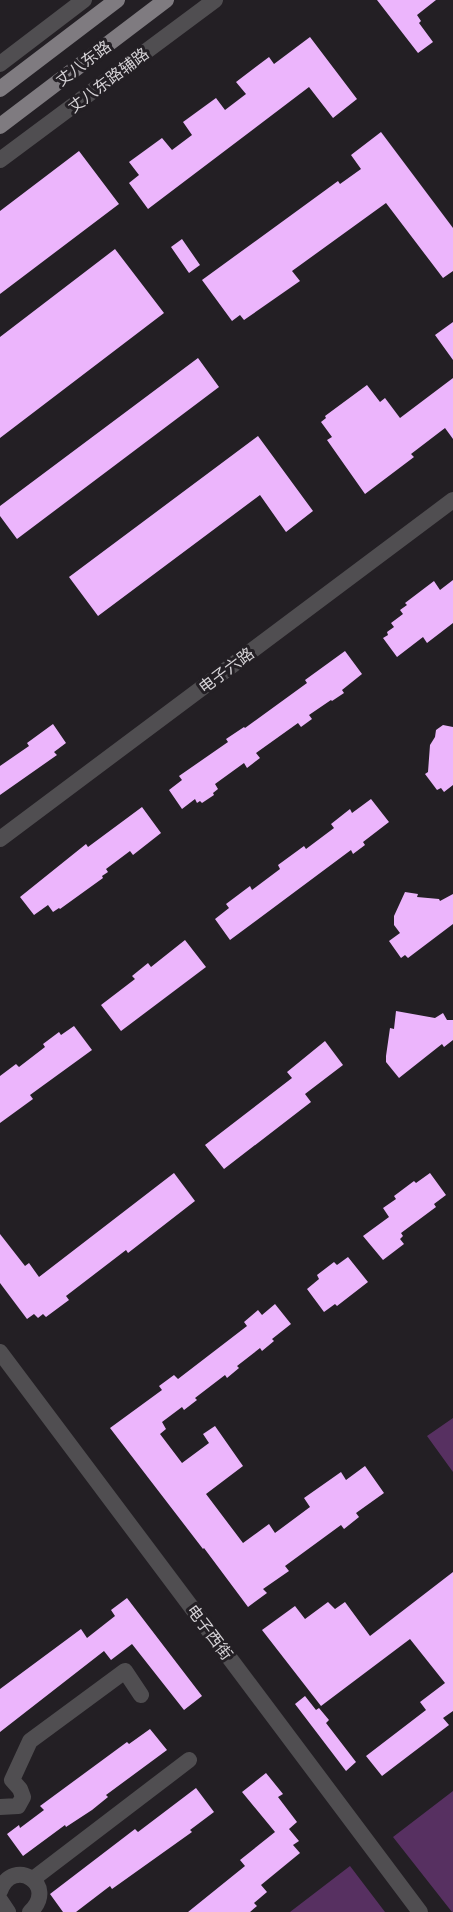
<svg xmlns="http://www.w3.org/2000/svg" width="453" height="1912" viewBox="0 0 453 1912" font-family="Inter,'Noto Sans SC',sans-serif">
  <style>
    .green { fill: #573061 }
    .building { fill: #ecb5fc }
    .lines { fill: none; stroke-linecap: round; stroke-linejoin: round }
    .minor { stroke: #504e51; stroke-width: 16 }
    .tertiary { stroke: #504e51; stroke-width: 16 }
    .primary { stroke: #7f7b80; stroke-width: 16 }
    .labels { text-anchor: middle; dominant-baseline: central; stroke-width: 6; stroke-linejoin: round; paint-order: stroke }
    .street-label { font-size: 16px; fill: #d4d1d5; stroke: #231f24 }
  </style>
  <rect width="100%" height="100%" fill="#231f24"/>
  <path class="green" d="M453 1418V1472L427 1436Z
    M453 1791V1912H452L393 1837Z
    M350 1866 385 1912H290Z"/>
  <path class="building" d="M377 0H436L417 15 421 21 419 23 433 42 418 53Z
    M310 37 357 99 333 118 309 87 148 209 129 183 139 175 129 162 162 138 172 150 192 135 183 122 216 98 225 110 246 94 236 82 269 57 274 64Z
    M381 132 453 228V271L443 278 386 203 292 271 300 281 244 320 240 315 232 321 202 280 338 181 340 184 361 169 351 155Z
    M79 151 119 204 0 294V211Z
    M182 239 200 265 189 273 171 247Z
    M115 249 164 313 0 438V337Z
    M453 322V360L435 335Z
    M198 358 219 387 17 539 0 516V506Z
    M453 378V439L445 428 411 454 414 457 365 494 327 440 332 437 321 422 326 418 325 416 367 385 380 402 385 398 400 418Z
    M258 436 313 511 286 532 260 495 98 616 69 577Z
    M453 580V623L427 643 423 637 397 657 383 638 388 635 387 632 394 627 391 623 403 614 400 610 407 605 405 603 434 581 440 590Z
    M345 651 362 674 342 690 344 693 332 701 331 700 309 715 312 719 301 727 298 723 256 753 260 758 247 768 244 763 215 784 218 789 213 793 214 795 202 803 200 801 197 803 195 799 182 809 169 790 182 780 179 776 228 742 226 739 244 727 245 728 307 683 305 680Z
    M53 724 66 743 54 752 57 755 0 795V766L29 746 27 743Z
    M443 725 453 727V785L444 792 441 788 437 790 425 774 428 772 430 745 435 737 436 730Z
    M371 799 389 822 363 842 365 845 353 854 351 850 230 940 215 919 229 908 226 904 250 886 252 890 280 869 278 865 304 846 306 849 334 828 331 824 350 809 352 813Z
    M142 807 161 833 133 855 130 851 106 869 108 872 102 876 103 878 60 909 59 908 53 912 48 905 34 915 20 897 86 844 88 847Z
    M405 892 418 894 417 897 439 899 440 901 453 894V924L408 958 405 955 401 958 389 941 400 933 394 925V916Z
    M185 940 206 967 121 1031 101 1005 135 979 132 976 148 963 151 967Z
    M396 1011 435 1018 443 1013 447 1020H453V1040L444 1047 442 1044 399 1078 386 1062V1056L390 1028 394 1029Z
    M74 1026 92 1050 30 1095 33 1099 0 1123V1076L16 1064 19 1067 45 1047 43 1044 59 1032 61 1035Z
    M325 1041 343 1065 305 1094 311 1102 224 1169 205 1145 292 1078 287 1072Z
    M174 1173 195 1201 128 1253 126 1250 66 1296 69 1300 46 1317 43 1314 38 1318 34 1314 27 1319 0 1283V1234L25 1266 29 1263 39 1277Z
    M430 1173 446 1195 434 1204 436 1207 401 1233 403 1236 400 1239 404 1244 383 1260 363 1236 389 1217 383 1208 396 1199 394 1196 414 1181 416 1183Z
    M348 1257 368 1282 337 1306 335 1304 324 1312 307 1289 319 1279 317 1275 334 1262 337 1265Z
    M275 1304 291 1324 272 1339 274 1341 262 1351 260 1348 237 1366 239 1368 227 1378 225 1375 195 1398 197 1400 184 1410 182 1407 162 1422 166 1429 160 1434 182 1463 209 1443 203 1434 215 1426 243 1466 206 1494 243 1543 269 1524 275 1533 310 1507 304 1498 341 1472 346 1480 365 1466 384 1493 356 1513 359 1517 344 1529 341 1525 285 1566 289 1571 263 1589 267 1593 248 1607 204 1548 203 1549 110 1428 162 1390 159 1386 174 1375 178 1379 247 1326 244 1322 258 1310 262 1315Z
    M453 1572V1711L443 1718 449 1725 382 1776 366 1756 426 1710 420 1702 445 1683 410 1639 321 1706 262 1630 295 1606 305 1619 328 1602 335 1609 345 1602 370 1636Z
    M127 1598 202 1696 184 1710 132 1644 111 1660 104 1651 0 1732V1689L81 1629 87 1638 115 1616 111 1610Z
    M305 1696 316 1710 319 1708 329 1720 326 1723 356 1762 346 1771 295 1704Z
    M150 1729 167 1750 106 1795 108 1797 92 1810 66 1827 65 1825 23 1856 7 1834 19 1825 20 1828 44 1810 40 1806 127 1742 129 1744Z
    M266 1773 283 1794 278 1797 297 1822 289 1829 299 1841 293 1845 300 1853 261 1885 267 1892 254 1903 257 1906 250 1912H188L245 1866 240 1860 275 1832 242 1792Z
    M196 1788 214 1812 190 1830 192 1832 112 1889 110 1886 76 1912H63L50 1894 135 1829 138 1832Z"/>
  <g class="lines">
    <path class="minor" d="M0 64 84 0
      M0 160 215 0
      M0 1807 18 1806 23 1797 20 1789 12 1780 30 1741 125 1671 141 1695
      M33 1879 189 1760
      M0 1891C13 1856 59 1885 30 1912
      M0 1900 8 1912"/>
    <path class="tertiary" d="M0 839 453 500
      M0 1352 420 1912"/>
    <path class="primary" d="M0 89 117 0
      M0 126 166 0"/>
  </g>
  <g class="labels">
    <g class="street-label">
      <text transform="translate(83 63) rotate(-37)">丈八东路</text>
      <text transform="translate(108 80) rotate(-37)">丈八东路辅路</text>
      <text transform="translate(226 670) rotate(-37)">电子六路</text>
      <text transform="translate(210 1632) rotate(53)">电子西街</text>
    </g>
  </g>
</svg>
